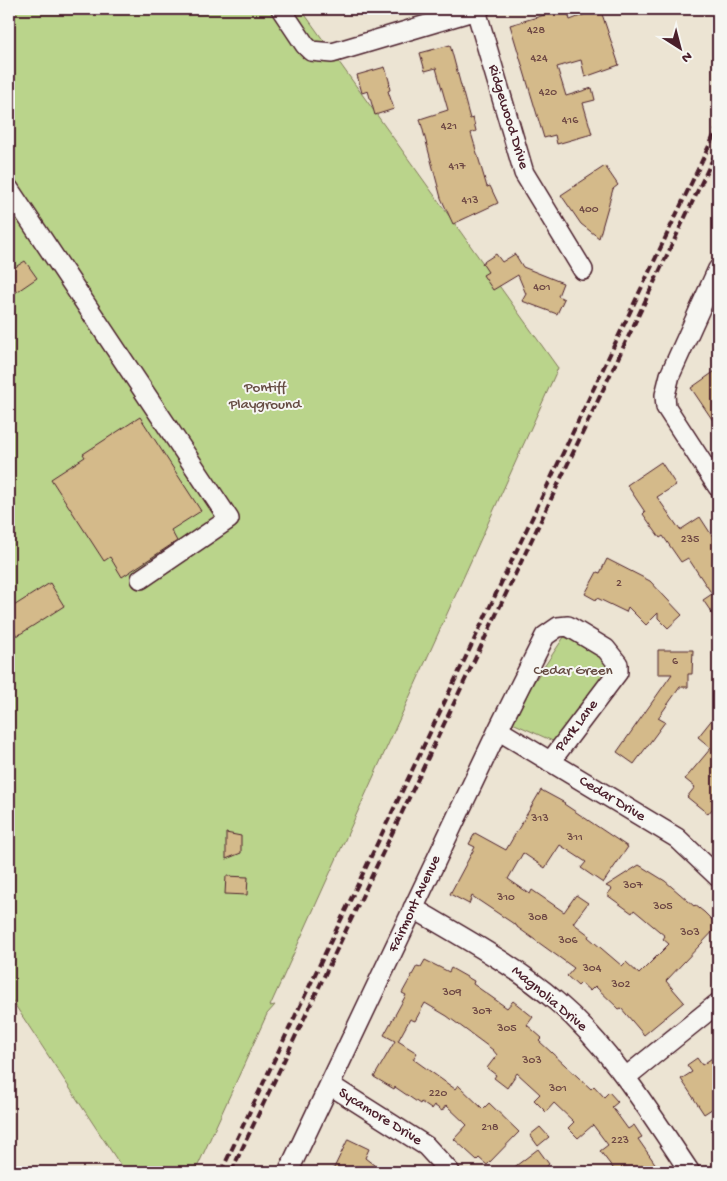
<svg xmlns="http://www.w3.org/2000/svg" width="727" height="1181" viewBox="0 0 727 1181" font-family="'Gochi Hand',sans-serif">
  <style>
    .green { fill: #bad48b; stroke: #827a5b }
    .building { fill: #d4ba8a; stroke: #4a1f2b }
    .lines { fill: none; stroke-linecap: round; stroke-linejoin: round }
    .minor-casing { stroke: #4a1f2b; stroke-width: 22 }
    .minor { stroke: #f6f6f2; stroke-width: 19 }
    .rail { stroke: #4a1f2b; stroke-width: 4; stroke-dasharray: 8 4; stroke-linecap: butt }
    .labels { text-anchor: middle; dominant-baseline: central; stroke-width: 4; stroke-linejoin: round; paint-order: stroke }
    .number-label { font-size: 12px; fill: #6c4643 }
    .street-label { font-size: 15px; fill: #4a1f2b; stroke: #f6f6f2 }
    .park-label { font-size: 15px; fill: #664c43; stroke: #f6f6f2 }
  </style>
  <rect width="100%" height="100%" fill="#ece4d3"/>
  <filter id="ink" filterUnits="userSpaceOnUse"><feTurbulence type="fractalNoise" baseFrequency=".02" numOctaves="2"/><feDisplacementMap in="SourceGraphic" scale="10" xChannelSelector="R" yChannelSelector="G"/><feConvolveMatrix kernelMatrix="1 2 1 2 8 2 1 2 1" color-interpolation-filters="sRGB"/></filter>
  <g filter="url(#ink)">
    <path class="green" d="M9 9H301L558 368 270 1006 275 1005 267 1014 195 1172H125L9 996Z
      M564 637 590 647 603 656 609 667 555 742 508 721Z"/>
    <path class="building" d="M565 9H567L570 20 591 12 592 14 601 11 619 65 585 77 581 60 557 67 566 96 592 88 595 100 583 103 592 134 557 144 555 135 544 138 510 25Z
      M450 45 470 119 473 118 476 131 471 133 487 187 490 186 498 203 453 224 441 198 420 119 448 110 436 68 425 71 420 53Z
      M385 67 390 84 389 85 390 90 388 91 394 109 375 115 368 91 362 93 357 75Z
      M605 166 618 185 613 189 599 238 581 224 561 195Z
      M496 254 502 262 515 254 523 267 563 283 558 296 564 299 557 314 522 301 526 294 518 275 493 290 483 275 488 272 482 263Z
      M25 261 37 278 9 297V271Z
      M718 369V428L691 388Z
      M140 417 201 511 171 530 177 541 122 577 110 557 104 561 51 479 85 457 83 454Z
      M661 462 676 485 657 497 680 530 700 517 718 545V622L703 600 712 594 688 558 681 562 663 536 660 538 643 514 645 512 627 485Z
      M607 559 650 581 682 615 668 628 658 618V613L646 625 628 607 626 612 597 598 596 600 585 594 597 572 600 573Z
      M50 583 64 606 17 636 9 623V609Z
      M658 650H693L692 674H688V687H680L658 718 665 722 634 764 617 752 672 674H658Z
      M718 712V802L708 814 687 797 695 787 685 779 711 748 698 737Z
      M541 790 565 803 564 804 628 847 603 883 581 868 586 862 560 845 545 868 523 853 508 879 530 894 532 890 564 912 576 895 588 903 573 923 589 935 588 937 622 966 626 962 639 974 669 944 663 939 665 936 634 910 632 913 607 895 612 889 606 886 639 865 665 881 694 906 695 905 704 912 718 926 666 981 684 1002 644 1035 621 1008 619 1009 595 986 590 991 581 983 578 986 567 976 574 968 517 927V926L472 896 469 904 450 894 475 847 469 844 475 833 506 850Z
      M226 833 241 836V853L226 859Z
      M226 876 248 877 247 895 225 894Z
      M425 960 449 972 451 968 474 981 473 984 507 1008 513 1001 533 1017 527 1025 542 1038 539 1041 591 1089 594 1086 604 1097 609 1092 618 1102 612 1107 628 1129 634 1125 642 1137 638 1139 661 1172H616L600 1151 608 1145 593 1125 578 1138 568 1128 574 1122 554 1103 546 1112 534 1100 540 1094 517 1073 507 1088 494 1078 496 1075 487 1068 497 1055 493 1050 447 1016 425 1003 415 1021 410 1019 398 1041 417 1053 413 1059 455 1089 458 1085 483 1109 489 1103 519 1132 487 1165 479 1158 477 1160 454 1139 467 1125 446 1105 442 1111 434 1105 431 1109 421 1102 420 1104 395 1087 394 1089 374 1077 395 1041 384 1035 406 995 402 993 417 966 421 967Z
      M718 1054V1105L704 1114 681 1079 692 1072 687 1065 697 1058 702 1065Z
      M540 1127 549 1137 538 1146 530 1135Z
      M348 1139 369 1149 365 1158 383 1172H332Z
      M538 1149 549 1164 541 1172H508Z"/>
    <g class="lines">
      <g class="minor-casing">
        <path id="minor" d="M281 9 305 45 311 51 332 53 480 9
          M476 10 524 173 583 270
          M9 189 229 519 141 579
          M718 269 670 375 665 395 666 407 718 487
          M498 730 677 838 718 877
          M413 908C462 937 513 964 557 1002 612 1049 650 1113 690 1172
          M626 1077 718 1003
          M330 1085 426 1146 450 1172
          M288 1172 498 730 545 636 558 627 568 626 606 649 618 664V672L550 762"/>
      </g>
      <use href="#minor" class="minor"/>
      <path class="rail" d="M221 1172 718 127
        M231 1172 718 148"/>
    </g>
  </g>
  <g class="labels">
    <g class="number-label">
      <text x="536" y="31">428</text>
      <text x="539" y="59">424</text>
      <text x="548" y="93">420</text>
      <text x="570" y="121">416</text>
      <text x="449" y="127">421</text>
      <text x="457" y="167">417</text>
      <text x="470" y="201">413</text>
      <text x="589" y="210">400</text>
      <text x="542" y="288">401</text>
      <text x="690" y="540">235</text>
      <text x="619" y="584">2</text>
      <text x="675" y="662">6</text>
      <text x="540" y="819">313</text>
      <text x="575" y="838">311</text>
      <text x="633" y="886">307</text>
      <text x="506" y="898">310</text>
      <text x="663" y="907">305</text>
      <text x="538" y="918">308</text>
      <text x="690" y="933">303</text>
      <text x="568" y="941">306</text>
      <text x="592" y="969">304</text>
      <text x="621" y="985">302</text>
      <text x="452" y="993">309</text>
      <text x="482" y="1012">307</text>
      <text x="507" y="1029">305</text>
      <text x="532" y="1061">303</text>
      <text x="558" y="1089">301</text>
      <text x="438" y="1094">220</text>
      <text x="490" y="1128">218</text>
      <text x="620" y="1141">223</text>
    </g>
    <g class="street-label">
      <text transform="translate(508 117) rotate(73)">Ridgewood Drive</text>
      <text transform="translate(577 726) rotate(-53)">Park Lane</text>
      <text transform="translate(612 799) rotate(31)">Cedar Drive</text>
      <text transform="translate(415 904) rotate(-65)">Fairmont Avenue</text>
      <text transform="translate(549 999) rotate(40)">Magnolia Drive</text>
      <text transform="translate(380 1117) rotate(32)">Sycamore Drive</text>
    </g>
    <g class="park-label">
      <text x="265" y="388">Pontiff<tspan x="265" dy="17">Playground</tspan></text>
      <text x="573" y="671">Cedar Green</text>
    </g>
  </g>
  <rect width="727" height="1181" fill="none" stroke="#f6f6f2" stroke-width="30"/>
  <rect x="15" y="15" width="697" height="1151" fill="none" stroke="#4a1f2b" stroke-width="2" filter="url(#ink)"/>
  <g transform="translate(680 48) rotate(144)" stroke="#f6f6f2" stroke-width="4" paint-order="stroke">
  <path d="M0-4L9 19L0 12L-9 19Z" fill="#4a1f2b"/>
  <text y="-8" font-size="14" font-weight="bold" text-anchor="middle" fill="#4a1f2b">N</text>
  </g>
</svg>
